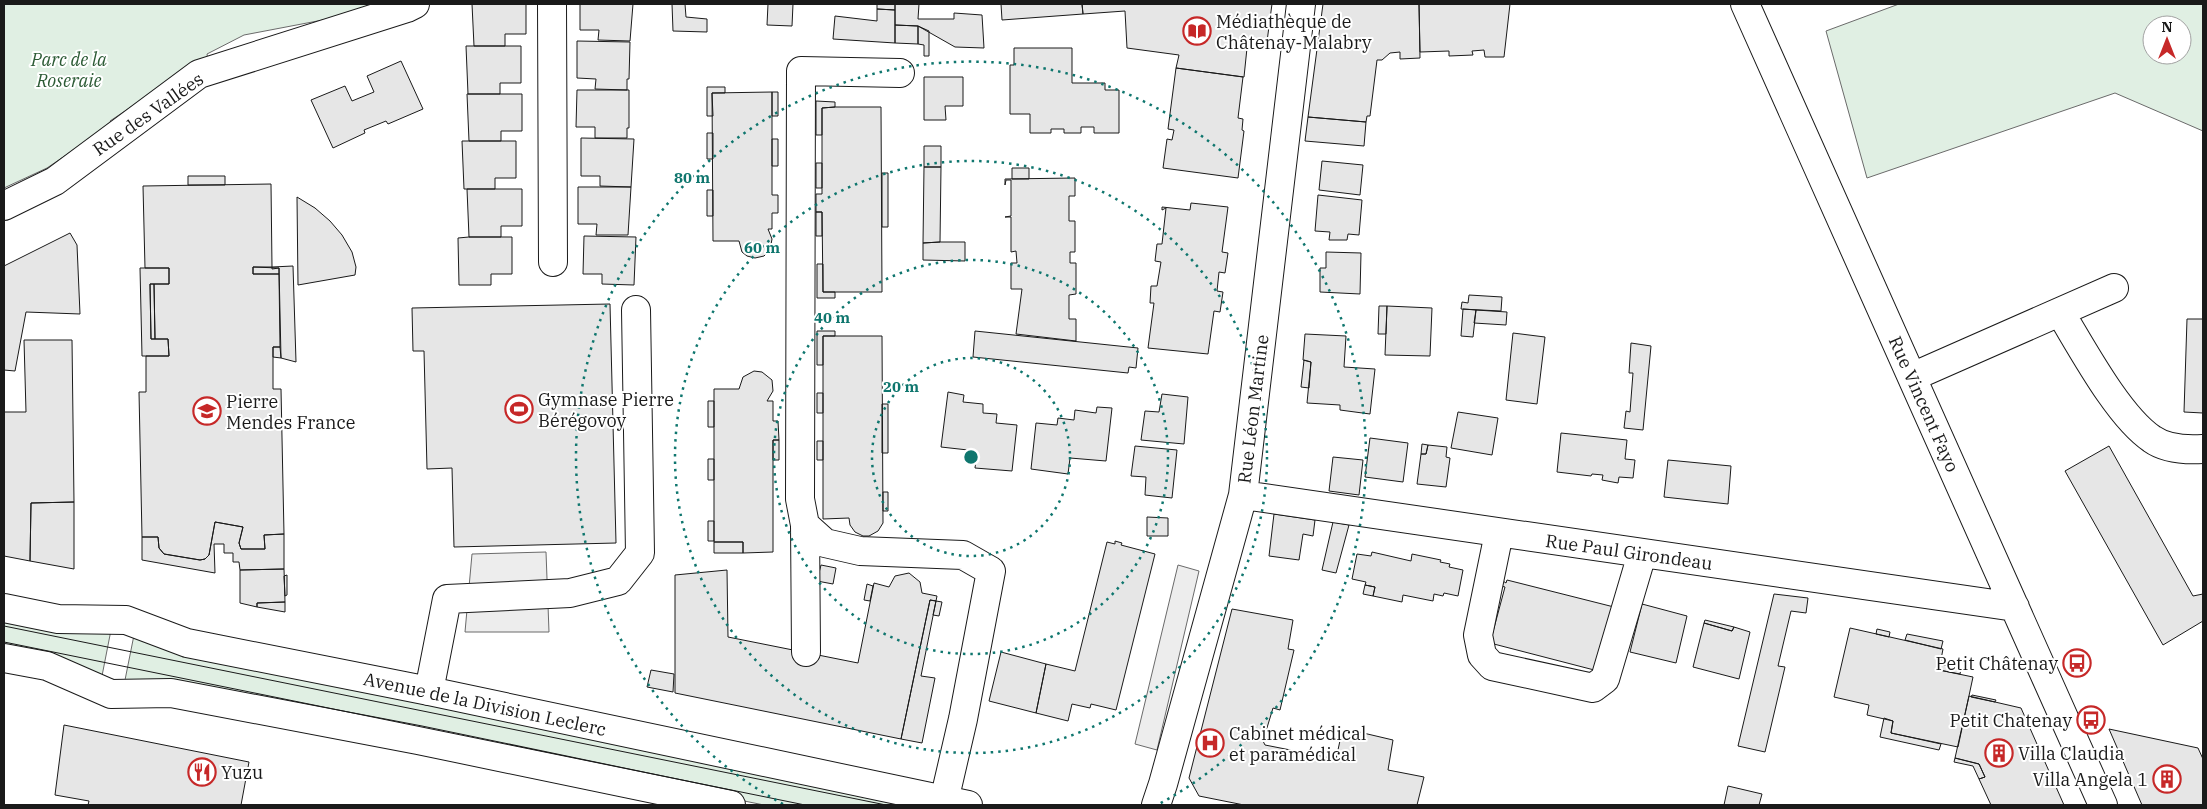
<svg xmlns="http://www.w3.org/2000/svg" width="2207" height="809" viewBox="0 0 2207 809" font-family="'IBM Plex Serif',serif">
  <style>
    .green { fill: #e0efe3; stroke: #6a6a6a; fill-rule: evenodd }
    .parking { fill: #ededed; stroke: #6a6a6a }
    .building { fill: #e6e6e6; stroke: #1a1a1a }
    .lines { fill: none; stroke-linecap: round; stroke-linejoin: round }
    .minor-casing { stroke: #1a1a1a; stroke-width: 30 }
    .major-casing { stroke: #1a1a1a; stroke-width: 30 }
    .minor { stroke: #fff; stroke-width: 28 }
    .major { stroke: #fff; stroke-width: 28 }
    .tram { stroke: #1a1a1a; stroke-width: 1 }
    .ring { fill: none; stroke: #0f766e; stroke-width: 2.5; stroke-dasharray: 2.5 5 }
    .labels { text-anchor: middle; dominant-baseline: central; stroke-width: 4; stroke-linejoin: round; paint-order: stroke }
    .poi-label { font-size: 18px; fill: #1a1a1a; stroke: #fff; text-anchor: start }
    .park-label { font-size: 18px; font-style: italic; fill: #2b5a34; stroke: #fff }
    .street-label { font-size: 18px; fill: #1a1a1a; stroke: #fff }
    .centre { fill: #0f766e; stroke: #fff; stroke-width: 2.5 }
    .ring-label { font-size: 15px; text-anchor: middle; font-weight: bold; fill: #0f766e; stroke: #fff; stroke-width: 4; stroke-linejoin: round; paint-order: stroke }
  </style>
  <rect width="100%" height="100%" fill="#fff"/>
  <path class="green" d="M4 4H370L349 15 244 35 207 54 208 60 182 73 110 121 112 124 47 168 4 188Z
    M1899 4H2203V131L2115 93 1867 178 1826 31ZM2152 25H2182V55H2152Z
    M4 618 111 630 101 681 4 652Z
    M134 635 926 805H764L173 685H124Z"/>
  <path class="parking" d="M546 552 549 632H465L472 554Z
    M1178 565 1199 571 1157 750 1135 744Z"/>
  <path class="building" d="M472 4H526V34H505V46H474Z
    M580 4H633L630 41 598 40 599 30H580Z
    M672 4H685L686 17 707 19V32L673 31Z
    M768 4H793L792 26 767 25Z
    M877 4H895V10L877 9Z
    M895 4H919L918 19H954V13L982 15 984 48 955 47 918 26 895 25Z
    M1001 4H1082L1083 14 1002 20Z
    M1082 4H1272L1266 49 1247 48 1244 77 1176 68 1179 55 1127 48 1125 11 1083 14Z
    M1323 4H1419L1420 58 1400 59V52L1390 53 1382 60H1377L1370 116H1367L1366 122 1308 117Z
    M1419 4H1510L1504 57H1485L1484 50 1472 51 1473 55 1449 56V51L1420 52Z
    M877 9 895 10V43L833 39 835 16 877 21Z
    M895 25 918 26V44L895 43Z
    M918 26 929 31V56H924V45L918 44Z
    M577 41 630 42 629 79H627V90L595 89 596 79 577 78Z
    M466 46H521V83H500V94H468Z
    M1014 48H1072V83H1105V90H1119V133H1094V127H1081V133H1064V129H1051V133H1030V114H1010V65H1014Z
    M401 61 423 109 388 124 386 121 364 130 365 133 333 148 311 100 345 86 352 101 374 92 367 76Z
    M1176 68 1243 77 1238 118 1243 119 1242 130 1244 131 1238 178 1163 168 1167 139 1172 140 1174 130 1168 129Z
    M924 77H963V106H945L946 120H924Z
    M707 87H725V93H712L713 116H707Z
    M577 90H629V128H627V138H595V127H576Z
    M772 92V195H778V213H772V229H768L772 239 770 250 764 256 755 258 747 256 742 252 739 241H713L712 93Z
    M772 92H778V116H772Z
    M467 94H522V131H501V141H469Z
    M816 101 835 102V107L822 108V135H816Z
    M835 107H881L882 292H823L822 212H816V194H822V108Z
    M1308 117 1366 122 1364 146 1305 141Z
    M707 133H713V159H707Z
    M581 138 634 139 631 187 600 186V176H581Z
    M772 139H778V166H772Z
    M462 141H516V178H495V189H464Z
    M924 146H941V167H924Z
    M1322 161 1363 165 1360 195 1319 190Z
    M816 163H822V188H816Z
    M924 167H941L940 242 923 243Z
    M1012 168H1029V179H1012Z
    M882 173H888V227H882Z
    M188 176H225V185H188Z
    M1075 178V196H1069V221H1075V252H1070V263H1076V294L1069 295V319H1076V341L1016 334 1022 289H1011V263H1017L1016 251 1011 252V217H1005L1011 216V180H1006L1005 185V179Z
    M271 184 272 267H253V274H279L280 347H273V389H281L284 534 264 535 265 549H241L239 543 243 527 215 522 209 555 205 559 200 560 164 554 159 548 158 537H142L139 392H146V356H169L168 339H155L154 284H169V268H145L143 186Z
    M578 187H631L628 235H596L597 224H578Z
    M467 189H522V226H501V237H469Z
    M707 190H713V216H707Z
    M1318 195 1362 200 1359 235 1348 234 1347 240H1329L1330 232 1315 231Z
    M297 197 315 208 330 221 342 235 352 252 356 267 355 275 298 285Z
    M1191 203 1228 207 1222 252 1228 253 1225 273 1219 272 1217 291 1223 292 1220 312 1214 311 1208 354 1148 348 1154 303H1150L1151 286H1157L1161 262 1155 261 1157 244H1162L1166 208 1162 210V207L1190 210Z
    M816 212H822V236H816Z
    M70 233 77 245 80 314 26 312 15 371 4 370V266Z
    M584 236 636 237 634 285 602 284V274H583Z
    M469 237H512V274H491V285H459L458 238Z
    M940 242H965V261L923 260V243Z
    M1326 252 1361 253 1360 294 1320 292V268H1326Z
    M817 264H823V292H835V298H817Z
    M293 266 296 362 281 358 279 268 272 269V267Z
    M253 267 279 268V274H253Z
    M140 268H169V284H150L151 339H168L169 356H142Z
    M150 284H154L155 339H151Z
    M1469 295 1502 297 1501 311 1461 309 1462 302 1468 303Z
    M610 304 616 543 454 547 452 468 427 469 424 351H413L412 308Z
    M1379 306H1387L1386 334H1378Z
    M1387 306 1432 308 1430 356 1385 355Z
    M1463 309 1476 310 1473 337 1461 336Z
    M1476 310 1507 312 1506 325 1474 323Z
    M2187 319H2203V413L2184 412Z
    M817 331H835V336H823V365H817Z
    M975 331 1138 348 1136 368 1129 367 1128 373 973 357Z
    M1513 333 1545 337 1537 404 1506 400Z
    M1305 334 1346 336 1344 367 1375 369 1370 414 1340 410V405L1307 403 1311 362 1303 360Z
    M823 336H882L883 523 878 531 869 536H863L855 532 850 525 849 518 823 519Z
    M24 340H72L74 502 31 503 30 561 4 556V412H26Z
    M1631 343 1651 346 1643 430 1624 428 1626 411 1630 412 1633 373H1629Z
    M273 347H280L281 358 273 357Z
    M1304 360 1311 362 1309 388 1301 387Z
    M754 371 762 372 772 380 773 391 767 401H773V421H778L779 440H773V552L743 553V542H714V389H739L743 377Z
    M948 392 964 395 963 402 983 404V413L997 414 996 423 1017 425 1012 471 975 468 977 451 941 447Z
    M817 393H823V413H817Z
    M1162 394 1188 397 1184 444 1141 440 1145 411 1159 412Z
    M708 401H714V427H708Z
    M882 404H888V453H882Z
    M1097 407 1112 408 1106 461 1070 458 1068 474 1031 469 1036 423 1057 425 1058 418 1074 420 1075 410 1096 413Z
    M1458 412 1498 418 1492 455 1451 448Z
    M1561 433 1627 440 1625 459 1635 460 1633 478 1619 477 1618 483 1602 480 1603 475 1592 474 1591 476 1557 472Z
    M1370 438 1408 443 1403 482 1365 477Z
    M773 440H779V460H773Z
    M817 441H823V460H817Z
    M1422 444 1428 445 1426 454H1421Z
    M1428 445 1447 447 1446 457 1450 458 1446 487 1417 484 1421 454H1426Z
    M1135 446 1177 450 1172 498 1145 495 1146 477 1131 476Z
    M2109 446 2193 596 2203 594V621L2163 645 2065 471Z
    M1333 457 1363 460 1359 495 1329 491Z
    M708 459H714V480H708Z
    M1668 460 1731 466 1728 504 1664 497Z
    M883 492H888V511H883Z
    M74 502V569L30 561 31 503Z
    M1274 514 1315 520 1313 536 1303 534 1299 560 1269 556Z
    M1147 517 1168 518V536H1147Z
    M708 521H714V541H708Z
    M215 522 243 527 239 543 241 549H265L264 535 284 534V569L240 570 239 562H233V553H224V544H214L215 573 142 560V537H158L159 548 164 554 200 560 205 559 209 555Z
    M1333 522 1349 525 1336 573 1322 570Z
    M1115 541 1122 543 1121 545 1155 554 1116 710 1091 704 1090 708 1072 704 1068 721 1036 713 1046 664 1075 671 1107 542 1115 544Z
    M714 542H743V553H714Z
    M1372 552 1411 561 1412 554 1441 560 1440 562 1450 564 1449 567 1463 570 1458 596 1444 593 1443 596 1434 594 1433 601 1403 595 1402 602 1373 596 1375 587 1365 585 1366 582 1352 579 1357 554 1371 556Z
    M821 565 836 568 833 584 817 581Z
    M284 569 285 602 257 603V607L240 603V570Z
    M727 570 728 637 858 663 874 583 889 587 895 576 909 573 920 582 922 593 937 596 936 601 930 600 901 739 675 693V575Z
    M287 575V595L285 596 284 576Z
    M1507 580 1614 607 1598 671 1490 643 1505 587 1501 586 1503 581 1506 583Z
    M867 584 873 586 870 601 864 600Z
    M1365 585 1375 587 1373 596 1363 594Z
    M1774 594 1808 598 1806 613 1791 611 1778 666 1785 667 1765 752 1738 746Z
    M930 600 936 601 921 676 935 678 922 743 901 739Z
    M936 601 942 602 939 616 933 615Z
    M285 602V612L257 607V603Z
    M1642 604 1687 616 1676 663 1630 652Z
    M1232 609 1293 620 1288 649 1294 650 1280 710 1273 708 1263 741 1265 745 1336 759 1341 736 1356 740 1359 732 1393 740 1388 770 1424 777 1417 805H1244L1199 796 1189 778Z
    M1705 620 1734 627 1732 631 1704 623Z
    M1704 623 1732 631 1734 627 1750 632 1739 679 1693 667Z
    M1850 628 1943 649 1939 670 1973 677 1958 747 1891 733 1893 721 1867 715 1869 705 1834 697Z
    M1877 629 1890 632 1889 637 1876 634Z
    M1907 634 1943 641 1941 649 1905 640Z
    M1001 652 1046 664 1036 713 989 701Z
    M1940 664 1961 669 1960 674 1939 670Z
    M651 670 674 674 673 692 647 687Z
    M1972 695 1996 700 1995 702 1971 697Z
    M1969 696 2021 708 2064 805H1991L1979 779 1985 777 1979 764 1955 758Z
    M1884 718 1893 721 1891 733 1941 744 1939 750 1880 737Z
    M64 725 249 762 241 805H88L89 801 55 795Z
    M2109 729 2198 748 2203 759V805H2142Z
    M1955 758 1979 764 1985 777 1979 779 1973 766 1954 762Z
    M1728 786 1762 794 1759 805H1724Z"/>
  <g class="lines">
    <g class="minor-casing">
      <path id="minor" d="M552 4 553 262
        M1745 4 2103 805
        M900 73 801 71 800 499 805 525 825 543 860 551 963 555 991 571 963 719 944 801
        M4 206 55 181 199 74 407 8 415 4
        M2060 312C2082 348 2118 416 2152 439 2166 449 2187 450 2203 449
        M1912 377 2114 288
        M1243 495 2015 607
        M805 525 806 652
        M1499 533 1478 635 1482 655 1492 666 1593 688 1605 679 1642 554
        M429 691 447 599 570 593 618 581 640 553 636 310
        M1156 805 1163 784 1243 495 1301 4"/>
    </g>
    <g class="major-casing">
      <path id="major" d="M4 608 58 619 126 620 187 643 429 691 968 805
        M4 658 47 666 111 694 171 693 418 740 731 805"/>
    </g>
    <use href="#minor" class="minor"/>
    <use href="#major" class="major"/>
    <path class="tram" d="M4 626 886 805
      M4 642 805 805"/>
  </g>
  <g class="ring">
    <circle cx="971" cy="457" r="99"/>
    <circle cx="971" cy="457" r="197"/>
    <circle cx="971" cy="457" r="296"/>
    <path d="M783 804A395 395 0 1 1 1159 804"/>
  </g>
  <defs>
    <g id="library-ring" transform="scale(1.4375)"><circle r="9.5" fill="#fff" stroke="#c62828" stroke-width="1.5"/><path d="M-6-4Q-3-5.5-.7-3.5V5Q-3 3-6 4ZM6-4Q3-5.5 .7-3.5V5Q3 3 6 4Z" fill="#c62828"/></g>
    <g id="stadium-ring" transform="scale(1.4375)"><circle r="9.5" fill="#fff" stroke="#c62828" stroke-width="1.5"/><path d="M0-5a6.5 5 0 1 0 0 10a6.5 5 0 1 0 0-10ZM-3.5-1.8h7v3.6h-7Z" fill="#c62828"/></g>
    <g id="school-ring" transform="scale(1.4375)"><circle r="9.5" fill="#fff" stroke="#c62828" stroke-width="1.5"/><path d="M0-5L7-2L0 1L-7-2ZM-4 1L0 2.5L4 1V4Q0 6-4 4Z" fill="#c62828"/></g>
    <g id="bus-ring" transform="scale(1.4375)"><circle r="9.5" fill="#fff" stroke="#c62828" stroke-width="1.5"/><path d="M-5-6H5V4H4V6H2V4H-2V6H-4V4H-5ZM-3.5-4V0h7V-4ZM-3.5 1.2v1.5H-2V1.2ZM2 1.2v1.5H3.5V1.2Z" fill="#c62828"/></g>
    <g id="hospital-ring" transform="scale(1.4375)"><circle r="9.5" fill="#fff" stroke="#c62828" stroke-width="1.5"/><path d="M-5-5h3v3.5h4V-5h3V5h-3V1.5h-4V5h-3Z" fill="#c62828"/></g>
    <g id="building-ring" transform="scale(1.4375)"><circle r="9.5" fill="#fff" stroke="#c62828" stroke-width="1.5"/><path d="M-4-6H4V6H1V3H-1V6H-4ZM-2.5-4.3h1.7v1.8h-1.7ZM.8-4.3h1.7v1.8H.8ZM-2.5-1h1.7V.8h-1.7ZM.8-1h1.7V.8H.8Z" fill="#c62828"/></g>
    <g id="restaurant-ring" transform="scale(1.4375)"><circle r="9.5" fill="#fff" stroke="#c62828" stroke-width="1.5"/><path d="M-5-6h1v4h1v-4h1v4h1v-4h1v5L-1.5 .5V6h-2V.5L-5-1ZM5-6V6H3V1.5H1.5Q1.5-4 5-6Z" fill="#c62828"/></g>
  </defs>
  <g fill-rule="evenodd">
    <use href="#library-ring" x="1197" y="31"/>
    <use href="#stadium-ring" x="519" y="409"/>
    <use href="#school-ring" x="207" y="411"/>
    <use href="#bus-ring" x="2077" y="663"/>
    <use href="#bus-ring" x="2091" y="720"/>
    <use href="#hospital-ring" x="1210" y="743"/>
    <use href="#building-ring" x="1999" y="753"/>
    <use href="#restaurant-ring" x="202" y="772"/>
    <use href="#building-ring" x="2167" y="779"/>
  </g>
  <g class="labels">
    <g class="poi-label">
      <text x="1216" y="21">Médiathèque de<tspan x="1216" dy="21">Châtenay-Malabry</tspan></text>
      <text x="538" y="399">Gymnase Pierre<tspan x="538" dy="21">Bérégovoy</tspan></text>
      <text x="226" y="401">Pierre<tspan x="226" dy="21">Mendes France</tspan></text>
      <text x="2058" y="663" text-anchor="end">Petit Châtenay</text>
      <text x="2072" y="720" text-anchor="end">Petit Chatenay</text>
      <text x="1229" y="733">Cabinet médical<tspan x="1229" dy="21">et paramédical</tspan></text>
      <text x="2018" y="753">Villa Claudia</text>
      <text x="221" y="772">Yuzu</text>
      <text x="2148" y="779" text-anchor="end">Villa Angela 1</text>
    </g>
    <g class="park-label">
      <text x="69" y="59">Parc de la<tspan x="69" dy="21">Roseraie</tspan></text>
    </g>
    <g class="street-label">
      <text transform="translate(148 114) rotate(-35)">Rue des Vallées</text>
      <text transform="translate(1924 404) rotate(66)">Rue Vincent Fayo</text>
      <text transform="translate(1253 409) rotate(-83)">Rue Léon Martine</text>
      <text transform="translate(1629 552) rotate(8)">Rue Paul Girondeau</text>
      <text transform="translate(485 704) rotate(12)">Avenue de la Division Leclerc</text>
    </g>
  </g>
  <circle cx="971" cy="457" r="8" class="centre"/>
  <g class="ring-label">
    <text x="692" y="183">80 m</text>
    <text x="762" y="253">60 m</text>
    <text x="832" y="323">40 m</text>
    <text x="901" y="392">20 m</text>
  </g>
  <rect width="2207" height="809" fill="none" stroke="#1a1a1a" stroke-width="10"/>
  <g transform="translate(2167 40)"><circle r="24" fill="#ffffff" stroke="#a3a3a3"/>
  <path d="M0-4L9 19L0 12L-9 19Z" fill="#c62828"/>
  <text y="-8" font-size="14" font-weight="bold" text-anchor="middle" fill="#1a1a1a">N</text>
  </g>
</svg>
